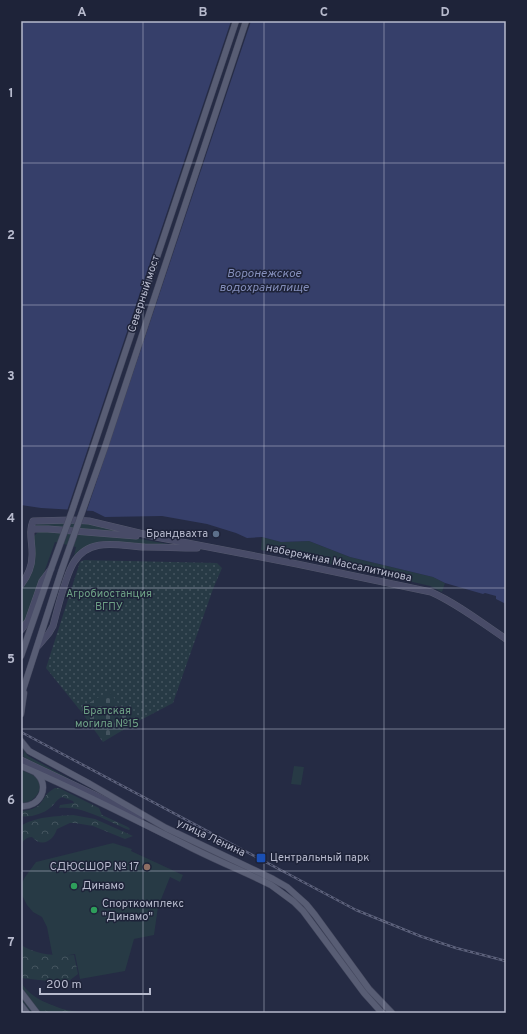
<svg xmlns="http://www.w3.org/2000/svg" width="527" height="1034" viewBox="0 0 527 1034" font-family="Overpass,sans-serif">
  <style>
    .green { fill: #273a45 }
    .forest { fill: url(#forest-crowns) }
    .cemetery { fill: url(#cemetery-stones) }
    .garden { fill: url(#garden-dots) }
    .water { fill: #363f6a }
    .pier { fill: #252b44 }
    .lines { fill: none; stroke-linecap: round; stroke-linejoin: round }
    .secondary-casing { stroke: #55596e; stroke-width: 7 }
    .primary-casing { stroke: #43475d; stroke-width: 7 }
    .secondary { stroke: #484b67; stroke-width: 6 }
    .primary { stroke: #585d74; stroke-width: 6 }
    .rail-casing { stroke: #5c617b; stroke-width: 2.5 }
    .rail { stroke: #1e2339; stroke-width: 1; stroke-dasharray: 3; stroke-linecap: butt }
    .primary-bridge-casing { stroke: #43475d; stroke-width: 7; stroke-linecap: butt }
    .primary-bridge { stroke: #585d74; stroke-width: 6 }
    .grid { fill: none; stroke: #b7bacd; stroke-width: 1; stroke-opacity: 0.55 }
    .service-dot { fill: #5c6f8a; stroke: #1e2339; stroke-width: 1.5 }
    .transit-dot { fill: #1a4fb4; stroke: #1e2339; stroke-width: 1.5 }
    .education-dot { fill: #8d6e63; stroke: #1e2339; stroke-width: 1.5 }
    .leisure-dot { fill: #2e9e5b; stroke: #1e2339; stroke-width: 1.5 }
    .labels { text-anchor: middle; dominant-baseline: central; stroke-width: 3; stroke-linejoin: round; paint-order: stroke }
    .street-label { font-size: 11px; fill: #b7bacd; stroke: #1e2339 }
    .poi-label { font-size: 11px; fill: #b7bacd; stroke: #1e2339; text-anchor: start }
    .park-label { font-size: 11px; fill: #6da085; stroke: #1e2339 }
    .water-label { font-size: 12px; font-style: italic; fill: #848eba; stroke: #1e2339 }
    .neatline { fill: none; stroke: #b7bacd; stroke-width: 1.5 }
    .grid-label { font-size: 13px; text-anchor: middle; font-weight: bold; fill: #b7bacd }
  </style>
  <defs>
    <pattern id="forest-crowns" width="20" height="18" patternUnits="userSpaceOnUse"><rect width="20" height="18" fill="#273a45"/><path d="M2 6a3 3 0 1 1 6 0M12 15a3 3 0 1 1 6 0" fill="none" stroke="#44545f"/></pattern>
    <pattern id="cemetery-stones" width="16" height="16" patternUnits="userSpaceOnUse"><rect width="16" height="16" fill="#273a45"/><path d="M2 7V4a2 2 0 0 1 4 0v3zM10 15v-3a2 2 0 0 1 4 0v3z" fill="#44545f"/></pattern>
    <pattern id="garden-dots" width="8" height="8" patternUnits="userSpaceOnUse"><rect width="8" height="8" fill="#273a45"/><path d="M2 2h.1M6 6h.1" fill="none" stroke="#44545f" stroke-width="1.8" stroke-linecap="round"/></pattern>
  </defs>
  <rect width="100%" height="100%" fill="#252b44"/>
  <path class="green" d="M56 522 87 523 130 532 35 527 34 526 38 524Z
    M41 531 135 538 168 544V545C159 545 149 545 140 544 112 542 92 533 73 560L76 547 55 542 26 623 21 627V591L32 573 34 565V536L37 533Z
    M262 537 281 542 309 541 350 557 433 577 445 583 442 592 430 586 387 576 261 550Z
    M21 747 28 756 102 797 25 758 23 756 24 752Z
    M294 766 304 767 301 785 291 784Z
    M21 770C25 772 33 774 36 777 46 786 36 804 21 803Z
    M113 843 132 849 131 851 183 875 180 882 170 877 158 907 154 935 134 939 125 971 80 979 75 954 53 958 47 927 42 917 33 912 27 905 22 895V883L25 877 36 862Z
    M21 982C31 1000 53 1005 71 1012L69 1013H21Z"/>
  <path class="forest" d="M55 788H59L99 808 102 815 128 827 130 829 129 830C107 821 82 805 59 808L60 805 74 803 73 801 62 797C56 800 54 805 50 808 43 814 29 818 21 816V811C47 809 38 797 55 788Z
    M73 815 95 819 133 836 125 839 93 826 75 823H70L57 829C53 841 42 848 32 837 27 837 23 840 21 845V826C33 817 58 816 73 815Z
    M21 945C37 955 55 956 74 955L78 974 66 983 21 978Z
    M36 999 61 1009 83 1013H47Z"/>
  <path class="cemetery" d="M108 689 133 724 103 742 77 706Z"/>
  <path class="garden" d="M84 560 217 563 222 568 213 589 173 703 133 724 109 691 79 709 46 668 80 562Z"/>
  <path class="water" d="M21 21H506V604L496 599V596L485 593 483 594 445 583 433 577 350 557 309 541 281 542 262 537 247 538 236 533 207 524 162 516 105 517 93 511 41 508 21 505Z"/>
  <path class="pier" d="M231 21H251L86 513 67 511Z"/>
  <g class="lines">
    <g class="secondary-casing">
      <path id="secondary" d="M31 529H48L136 536
        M21 585C27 577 32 567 32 556 33 545 28 532 33 521L72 520 89 521 156 537 297 564 431 592C458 604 482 623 506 639
        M21 630 28 621 42 581 51 569
        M38 646 49 633 53 626C58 608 65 576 74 562 90 536 120 546 145 547 162 547 179 548 197 548
        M21 760 118 806 141 816"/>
    </g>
    <g class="primary-casing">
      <path id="primary" d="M71 514 236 21
        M21 656 51 569
        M21 696 61 572
        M21 714 24 693
        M21 741 29 751 90 784 166 828 273 879 287 887 306 904 315 915 369 989 392 1013
        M21 766C78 790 133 819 188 846 215 860 243 871 271 885L294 902 303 911 364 993 382 1013
        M21 806C40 808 51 786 36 773
        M21 992 37 1013
        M21 1005 27 1013"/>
    </g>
    <use href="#secondary" class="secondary"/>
    <use href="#primary" class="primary"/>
    <g class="rail-casing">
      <path id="rail" d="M21 732 356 910 420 936 456 948 506 961"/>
    </g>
    <use href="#rail" class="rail"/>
    <g class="primary-bridge-casing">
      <path id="primary-bridge" d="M51 569 71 514
        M61 572 105 447 246 21"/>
    </g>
    <use href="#primary-bridge" class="primary-bridge"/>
  </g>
  <path class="grid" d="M143 21V1013M264 21V1013M384 21V1013M21 163H506M21 305H506M21 446H506M21 588H506M21 729H506M21 871H506"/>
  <circle class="service-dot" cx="216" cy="534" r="4"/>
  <rect class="transit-dot" x="256" y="853" width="10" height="10" rx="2"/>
  <circle class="education-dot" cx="147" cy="867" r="4"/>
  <g class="leisure-dot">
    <circle cx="74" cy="886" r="4"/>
    <circle cx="94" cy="910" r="4"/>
  </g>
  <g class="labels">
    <g class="street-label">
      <text transform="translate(144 294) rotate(-72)">Северный мост</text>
      <text transform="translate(339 563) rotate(12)">набережная Массалитинова</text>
      <text transform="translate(211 838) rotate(25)">улица Ленина</text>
    </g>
    <g class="poi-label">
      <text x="208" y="534" text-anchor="end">Брандвахта</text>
      <text x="270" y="858">Центральный парк</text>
      <text x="139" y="867" text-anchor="end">СДЮСШОР № 17</text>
      <text x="82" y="886">Динамо</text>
      <text x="102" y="904">Спорткомплекс<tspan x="102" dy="13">"Динамо"</tspan></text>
    </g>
    <g class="park-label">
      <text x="109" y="594">Агробиостанция<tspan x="109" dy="13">ВГПУ</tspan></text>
      <text x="107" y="711">Братская<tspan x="107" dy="13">могила №15</tspan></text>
    </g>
    <g class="water-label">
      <text x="264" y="274">Воронежское<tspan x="264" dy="14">водохранилище</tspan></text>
    </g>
  </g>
  <rect width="527" height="1034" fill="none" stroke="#1e2339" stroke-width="44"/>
  <path d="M40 988v6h110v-6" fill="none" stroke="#b7bacd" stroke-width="2"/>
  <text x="46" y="988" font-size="12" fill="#b7bacd" stroke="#1e2339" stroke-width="3" paint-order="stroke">200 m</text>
  <rect x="22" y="22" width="483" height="990" class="neatline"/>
  <g class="grid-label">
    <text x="82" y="16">A</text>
    <text x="203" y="16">B</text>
    <text x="324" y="16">C</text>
    <text x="445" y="16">D</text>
    <text x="11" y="97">1</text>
    <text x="11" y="239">2</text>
    <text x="11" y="380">3</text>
    <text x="11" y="522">4</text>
    <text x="11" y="663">5</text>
    <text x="11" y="804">6</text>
    <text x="11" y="946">7</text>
  </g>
</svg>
